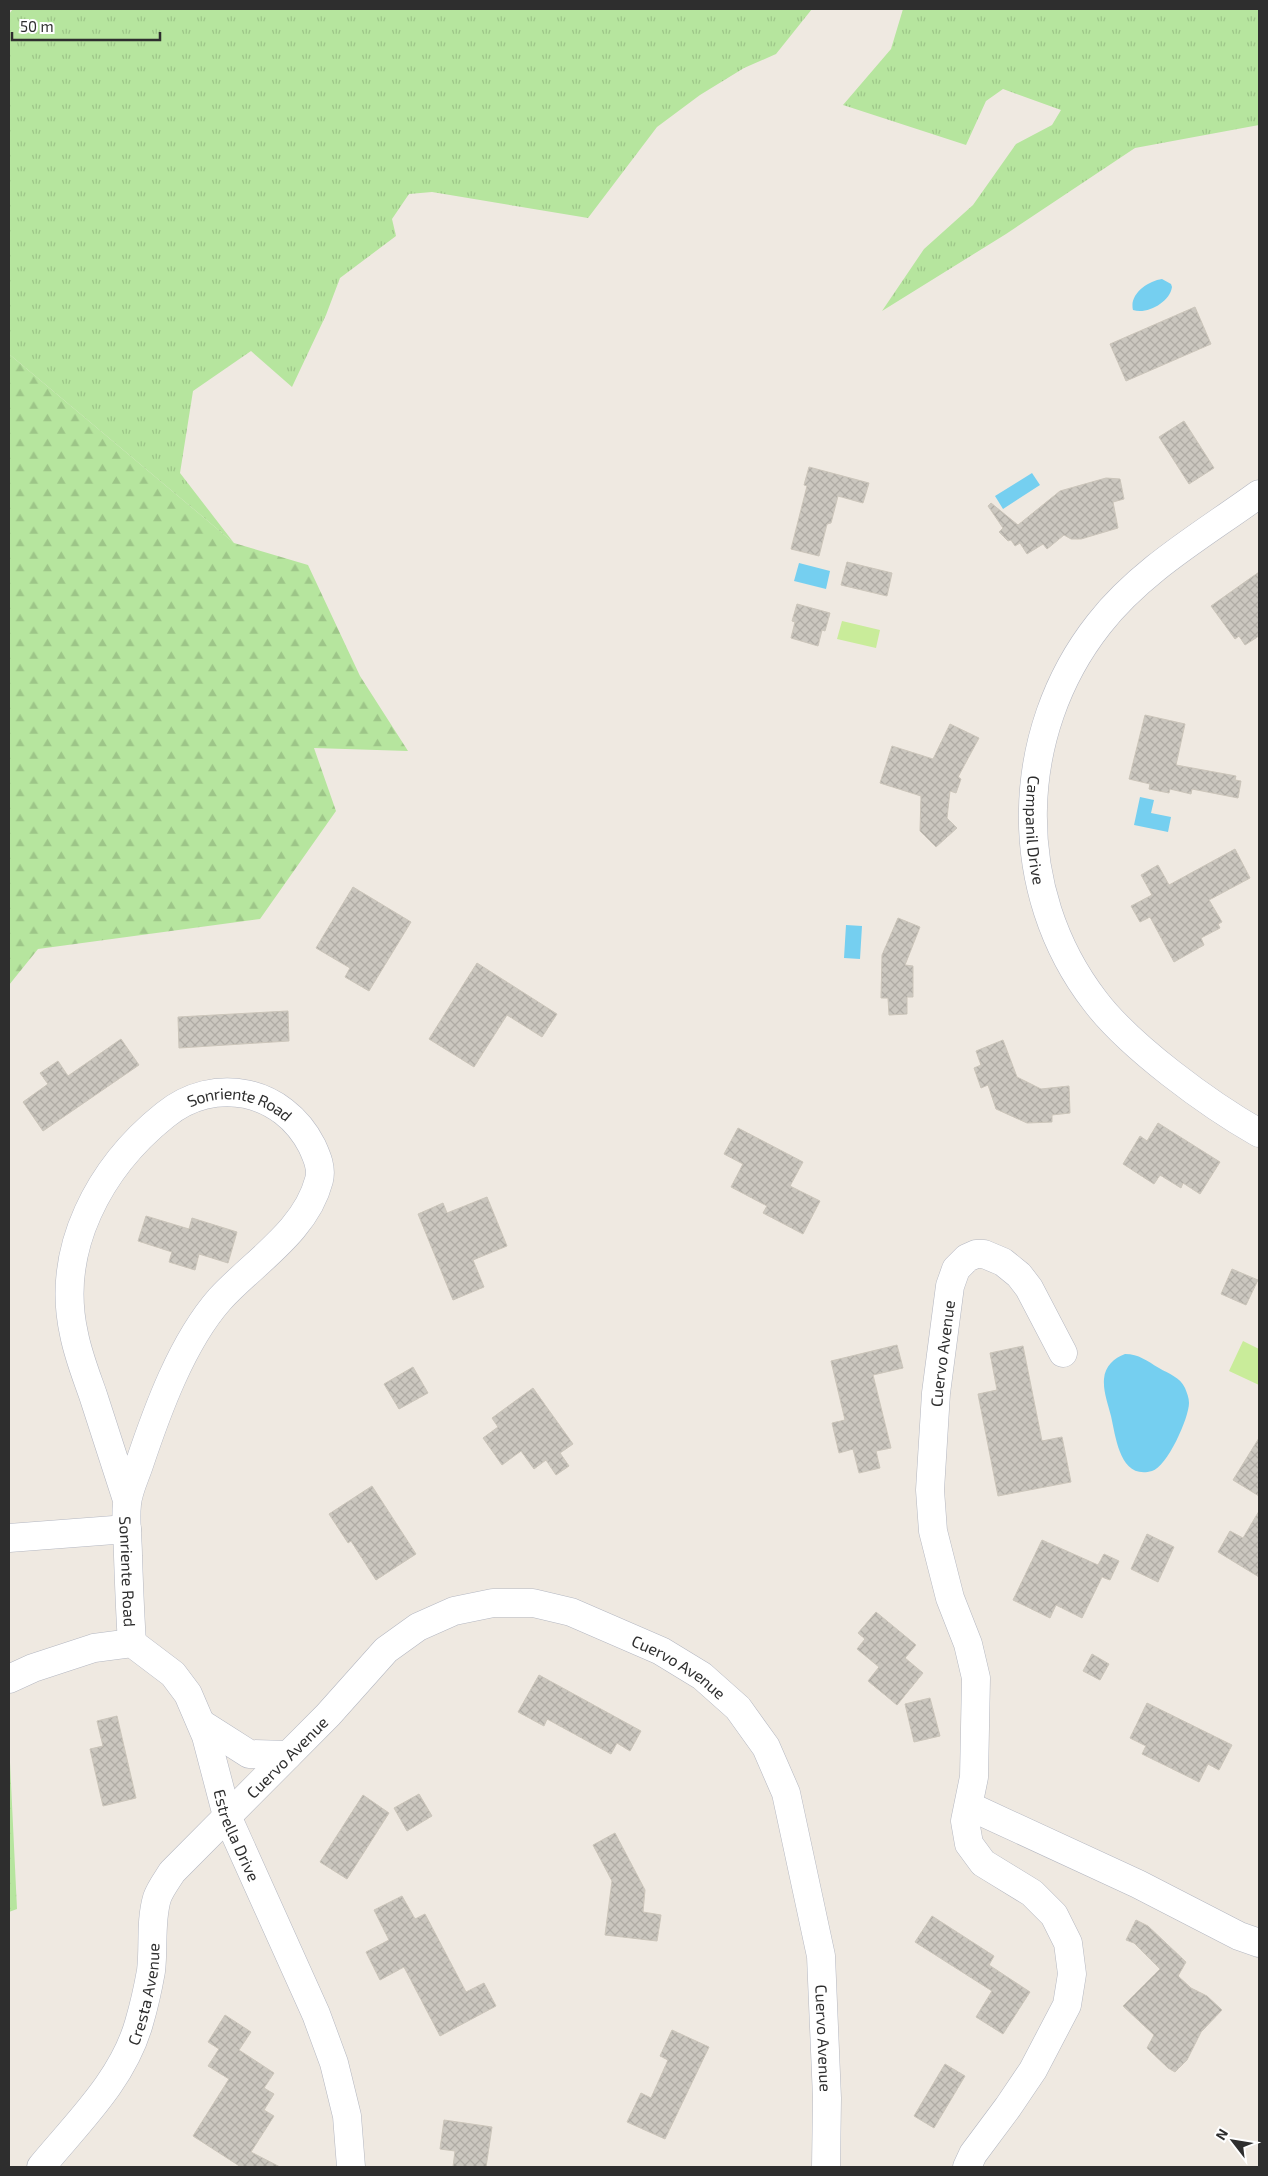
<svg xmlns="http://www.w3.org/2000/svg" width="1268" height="2176" viewBox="0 0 1268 2176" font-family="'Exo 2',sans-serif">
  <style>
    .grass { fill: url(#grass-tufts) }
    .forest { fill: url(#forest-firs) }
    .pitch { fill: #c9ec9a }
    .water { fill: #75cff0 }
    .building { fill: url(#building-cross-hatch); stroke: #cbc5ba }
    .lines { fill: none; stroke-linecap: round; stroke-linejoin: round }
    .minor-casing { stroke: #b4b7c1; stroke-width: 29 }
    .minor { stroke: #fff; stroke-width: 28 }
    .labels { text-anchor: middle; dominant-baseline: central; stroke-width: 4; stroke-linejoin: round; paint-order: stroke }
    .street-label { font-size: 16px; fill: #2e2e2e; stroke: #fff }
  </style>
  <defs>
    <pattern id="grass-tufts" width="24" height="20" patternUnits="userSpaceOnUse" patternTransform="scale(1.25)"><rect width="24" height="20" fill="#b6e59e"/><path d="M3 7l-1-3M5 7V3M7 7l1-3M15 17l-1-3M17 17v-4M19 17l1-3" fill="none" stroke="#9dc588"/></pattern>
    <pattern id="forest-firs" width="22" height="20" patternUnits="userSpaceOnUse" patternTransform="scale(1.25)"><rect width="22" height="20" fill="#b6e59e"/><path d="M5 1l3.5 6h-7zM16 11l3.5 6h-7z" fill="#9dc588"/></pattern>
    <pattern id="building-cross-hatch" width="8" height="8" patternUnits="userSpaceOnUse" patternTransform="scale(1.25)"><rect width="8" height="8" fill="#cbc7bf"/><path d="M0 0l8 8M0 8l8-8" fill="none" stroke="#afaba4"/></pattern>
  </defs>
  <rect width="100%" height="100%" fill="#efe9e1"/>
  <path class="grass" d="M13 9H812L776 54 744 68 700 95 657 127 588 218 432 192 409 194 392 219 396 236 340 278 326 315 292 387 251 351 193 391 180 473 234 543 9 354V14Z
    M903 9H1259V125L1135 148 1006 234 882 311 924 249 973 205 1016 144 1052 125 1061 110 1003 89 986 101 966 145 843 105 891 49Z"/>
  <path class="forest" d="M9 354 234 543 308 565 360 676 408 751 314 748 336 811 260 919 38 949 9 985Z
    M9 1741 17 1909 9 1912Z"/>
  <path class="pitch" d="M842 621 880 630 876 648 837 639Z
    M1243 1341 1259 1349V1385L1229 1371Z"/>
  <path class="water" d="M1162 279 1171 284 1172 287C1170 302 1147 315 1133 310 1129 294 1148 281 1162 279Z
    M1032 473 1040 485 1003 509 995 496Z
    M799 563 830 571 826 589 794 581Z
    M1140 797 1154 800 1151 813 1171 817 1168 832 1134 825Z
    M846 925 862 926 860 959 844 958Z
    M1125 1354C1139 1354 1147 1361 1159 1368 1169 1374 1180 1377 1185 1388 1187 1393 1189 1398 1189 1403 1189 1418 1167 1467 1152 1471 1120 1480 1116 1438 1111 1416 1108 1404 1103 1391 1104 1379 1105 1366 1114 1358 1125 1354Z"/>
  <path class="building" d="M1195 307 1211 344 1126 381 1110 344Z
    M1184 421 1214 468 1189 484 1159 437Z
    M809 467 869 483 863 503 838 496 831 523 827 524 819 556 791 549 807 486 804 485Z
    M1106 478 1120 479 1124 499 1113 502 1118 528 1081 539H1071L1064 535 1047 549 1043 544 1027 554 1020 543 1015 546 1011 540 1008 541 999 532 1003 528 988 506 991 503 1018 525 1060 491Z
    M847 562 892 573 887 596 841 585Z
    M1259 572V636L1245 645 1239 636 1235 639 1211 606Z
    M797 604 830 613 825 631 822 630 818 646 791 638 795 622 792 621Z
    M1145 715 1185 724 1176 765 1236 776 1235 780 1241 781 1238 798 1192 789 1191 794 1170 789 1169 793 1149 789 1150 784 1129 779Z
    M950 724 979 738 958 777 961 779 956 793 950 791 947 818 957 828 936 847 920 831 921 796 880 783 892 746 933 759Z
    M1235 849 1250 878 1209 900 1222 922 1218 924 1220 928 1201 938 1204 945 1174 962 1150 917 1140 922 1131 906 1152 895 1141 875 1158 865 1169 885Z
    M353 887 411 922 369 991 345 977 350 968 316 948Z
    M898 918 920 927 905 965 913 966V997H907V1014L889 1015 888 998H881L882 955Z
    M477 963 557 1014 542 1037 507 1015 474 1067 429 1039Z
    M288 1011 289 1041 179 1048 178 1017Z
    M121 1039 139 1065 43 1131 23 1102 48 1084 40 1073 58 1061 68 1076Z
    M1003 1040 1017 1077 1041 1089 1069 1086 1070 1113 1052 1115V1122L1027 1123 996 1109 988 1085 981 1088 974 1068 981 1065 976 1051Z
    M1158 1123 1220 1162 1200 1194 1183 1183 1181 1188 1160 1175 1154 1184 1123 1164 1140 1136 1147 1141Z
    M738 1128 803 1162 790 1186 820 1201 803 1234 763 1213 767 1206 731 1187 743 1164 724 1154Z
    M487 1197 507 1246 473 1260 484 1287 453 1300 418 1214 443 1203 447 1213Z
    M146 1216 189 1229 192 1218 237 1232 228 1263 199 1254 195 1270 169 1262 172 1252 138 1241Z
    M1232 1269 1258 1280 1246 1305 1221 1294Z
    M897 1345 903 1368 873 1375 891 1448 876 1451 880 1468 859 1473 853 1449 839 1453 832 1423 845 1420 831 1361Z
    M1023 1346 1042 1441 1062 1437 1071 1482 998 1496 978 1394 997 1390 990 1353Z
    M413 1367 428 1393 399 1409 384 1384Z
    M533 1388 573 1444 560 1453 569 1466 556 1475 546 1460 534 1469 521 1451 502 1465 483 1438 498 1427 492 1418Z
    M1259 1438V1496L1233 1480Z
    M372 1486 416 1554 376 1580 351 1541 348 1543 329 1514Z
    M1259 1511V1577L1218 1552 1230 1531 1243 1538Z
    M1147 1534 1174 1547 1158 1582 1131 1569Z
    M1042 1540 1098 1565 1104 1554 1119 1561 1110 1580 1102 1577 1082 1618 1056 1605 1050 1618 1013 1600Z
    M876 1612 916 1645 905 1658 923 1673 897 1705 868 1681 879 1667 857 1649 865 1639 858 1633Z
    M1092 1654 1109 1664 1100 1680 1083 1671Z
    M539 1675 641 1731 630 1751 617 1743 611 1754 547 1719 544 1726 518 1712Z
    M930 1698 940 1736 914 1742 905 1704Z
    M1147 1703 1232 1745 1219 1770 1208 1764 1199 1782 1142 1754 1146 1746 1130 1738Z
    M117 1716 136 1798 103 1806 90 1749 103 1746 97 1721Z
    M419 1794 432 1816 407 1831 394 1808Z
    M363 1795 389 1813 347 1879 320 1862Z
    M615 1833 645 1890 643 1912 661 1915 657 1941 605 1935 612 1881 593 1845Z
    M402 1896 415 1919 425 1914 466 1992 484 1983 496 2006 440 2036 404 1967 380 1980 366 1952 389 1940 374 1910Z
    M932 1916 994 1956 989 1965 1030 1992 1003 2034 976 2017 992 1991 915 1942Z
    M1136 1920 1148 1926 1186 1962 1178 1976 1191 1988 1207 1996 1222 2010 1201 2032 1187 2060 1175 2072 1168 2068 1147 2048 1154 2035 1123 2006 1160 1969 1134 1943 1126 1940Z
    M225 2015 251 2032 239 2050 274 2073 264 2088 274 2094 264 2110 274 2116 251 2152 280 2167H241L193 2136 229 2079 208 2066 219 2049 208 2042Z
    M672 2030 709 2047 665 2139 627 2122 641 2093 651 2098 668 2060 660 2056Z
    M945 2064 965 2076 934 2128 914 2116Z
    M444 2120 492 2127 486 2167H453L455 2151 440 2149Z"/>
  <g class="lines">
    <g class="minor-casing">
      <g id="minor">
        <path id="s1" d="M1259 494C1204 534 1141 570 1099 624 1013 733 1010 891 1095 1001 1130 1047 1208 1104 1259 1133"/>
        <path id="s2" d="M127 1500C116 1465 104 1430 93 1395 86 1375 78 1355 74 1334 55 1249 100 1167 165 1115 214 1075 283 1089 312 1146 317 1157 322 1168 319 1180 306 1231 254 1262 220 1299 182 1342 157 1411 139 1465 135 1477 128 1491 127 1504 125 1521 128 1539 128 1556 129 1585 130 1614 132 1643"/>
        <path d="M9 1538 127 1529"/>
        <path id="s3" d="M9 1679 33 1668 94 1648 132 1643 173 1674 188 1694 206 1736 227 1816 316 2014 334 2063 347 2116 351 2167"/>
        <path d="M202 1724 249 1754 288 1755"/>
        <path d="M969 1806 1138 1884 1239 1936 1259 1943"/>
        <path id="s4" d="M41 2167C77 2123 123 2080 139 2023 144 2006 148 1988 151 1971 154 1947 150 1922 157 1898 160 1889 167 1880 172 1872L328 1715 386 1650 418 1627 454 1611 493 1603H533L571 1612 661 1651 702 1676 738 1708 766 1747 786 1793 821 1956 827 2098 826 2167"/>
        <path id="s5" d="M967 2167 973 2154 1008 2107 1033 2070 1067 2005 1072 1974 1068 1943 1054 1915 1032 1893 983 1863 969 1844 965 1821 974 1777 976 1678 968 1644 950 1598 933 1531 930 1490 936 1393 950 1286 956 1269 967 1258 976 1254H984L1003 1262 1019 1275 1029 1288 1063 1353"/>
      </g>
    </g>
    <use href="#minor" class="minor"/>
  </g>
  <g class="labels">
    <g class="street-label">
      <text stroke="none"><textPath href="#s1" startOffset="428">Campanil Drive</textPath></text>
      <text stroke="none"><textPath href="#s2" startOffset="506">Sonriente Road</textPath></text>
      <text stroke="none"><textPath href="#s5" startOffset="896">Cuervo Avenue</textPath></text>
      <text stroke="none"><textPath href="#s2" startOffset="1084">Sonriente Road</textPath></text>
      <text stroke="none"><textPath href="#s4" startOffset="960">Cuervo Avenue</textPath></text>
      <text stroke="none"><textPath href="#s4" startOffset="495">Cuervo Avenue</textPath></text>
      <text stroke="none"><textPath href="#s3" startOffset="355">Estrella Drive</textPath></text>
      <text stroke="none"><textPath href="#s4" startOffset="205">Cresta Avenue</textPath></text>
      <text stroke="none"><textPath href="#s4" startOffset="1380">Cuervo Avenue</textPath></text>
    </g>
  </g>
  <rect width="1268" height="2176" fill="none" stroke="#2e2e2e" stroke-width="20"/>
  <g transform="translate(1233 2141) rotate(301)" stroke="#ffffff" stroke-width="4" paint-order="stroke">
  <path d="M0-4L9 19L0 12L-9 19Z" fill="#2e2e2e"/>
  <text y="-8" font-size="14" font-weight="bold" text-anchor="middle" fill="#2e2e2e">N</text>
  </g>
  <path d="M12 32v8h148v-8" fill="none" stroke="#2e2e2e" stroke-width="2.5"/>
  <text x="20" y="32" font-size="15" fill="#2e2e2e" stroke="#ffffff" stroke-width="4" paint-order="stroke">50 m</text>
</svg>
